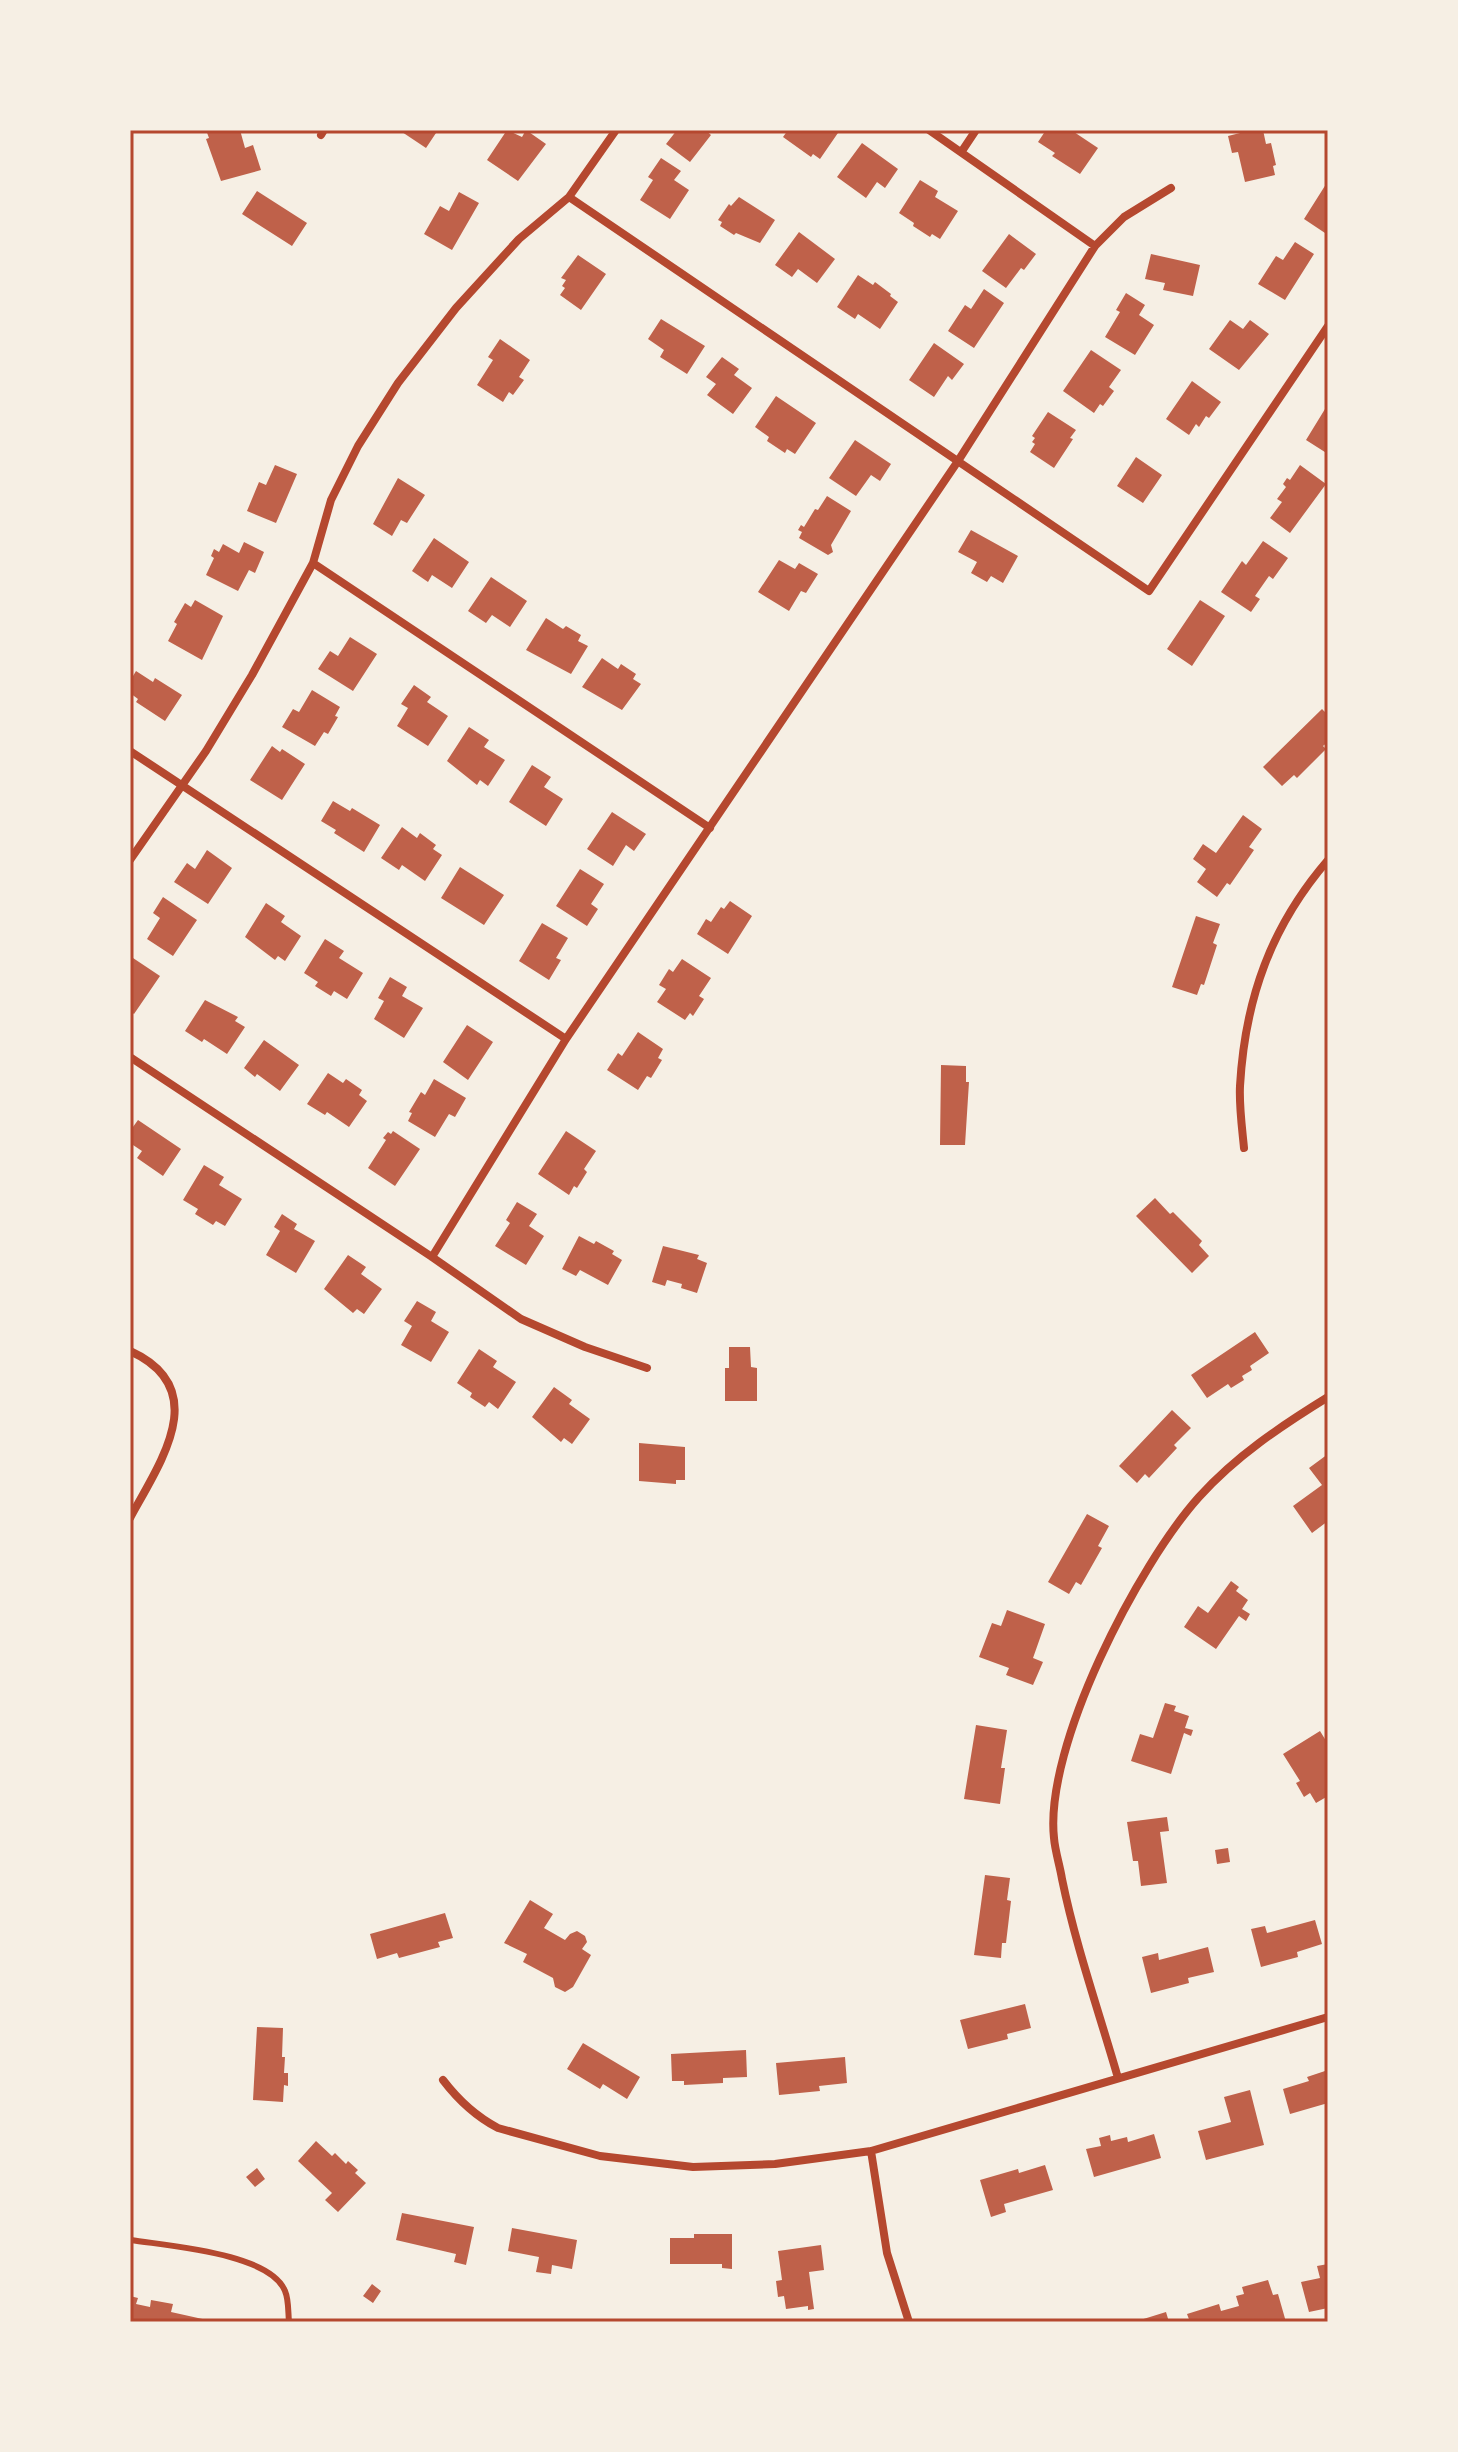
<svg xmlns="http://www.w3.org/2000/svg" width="1458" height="2452" viewBox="0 0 1458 2452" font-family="'PT Sans Narrow',sans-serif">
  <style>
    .building { fill: #bf614a }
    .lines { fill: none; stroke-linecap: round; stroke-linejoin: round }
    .service { stroke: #b5482f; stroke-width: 6 }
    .minor { stroke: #b5482f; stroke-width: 8 }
    .neatline { fill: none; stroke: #b5482f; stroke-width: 3 }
  </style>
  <rect width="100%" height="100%" fill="#f6efe4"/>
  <path class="building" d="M206 130H240L245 148 253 145 261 170 221 181 206 139 209 138Z
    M399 130H438L426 148Z
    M507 130 522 137 526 130 546 144 518 181 487 160Z
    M677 130H705L711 135 690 162 666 144Z
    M788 130H840L820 159 813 154 811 157 783 137Z
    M1046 130H1062L1067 133 1071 130 1098 148 1080 174 1052 156 1055 153 1038 142Z
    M1252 130H1263L1266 144 1271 143 1276 165 1273 166 1275 175 1245 182 1238 152 1232 153 1228 136Z
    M862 143 898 169 885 188 877 182 866 198 837 177Z
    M661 158 681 171 674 180 689 190 670 219 640 200 653 180 648 177Z
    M920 180 938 191 935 197 958 211 940 239 932 234 930 237 913 226 914 223 899 213Z
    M1328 181V235L1304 219Z
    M257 191 307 223 292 246 242 214Z
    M459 192 479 203 452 250 424 234 440 206 449 211Z
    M739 197 775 220 760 243 736 233 734 235 720 226 722 222 718 220 729 204 731 206Z
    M799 232 835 259 817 283 798 269 792 277 775 265Z
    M1009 234 1036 254 1024 270 1021 268 1006 288 982 271Z
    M1295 242 1314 254 1285 300 1258 284 1276 256 1283 260Z
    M1151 254 1200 265 1193 296 1163 290 1165 283 1145 279Z
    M578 255 606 274 581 310 560 295 565 288 562 286 566 280 561 278Z
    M858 275 873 285 875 282 891 294 890 296 898 302 880 329 858 314 855 319 837 307Z
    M984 289 1004 303 974 348 948 331 965 305 971 309Z
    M1126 293 1145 305 1139 315 1154 325 1135 355 1105 337 1120 312 1116 310Z
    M661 319 705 346 687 374 660 357 664 350 648 339Z
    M1230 320 1243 329 1250 320 1269 334 1239 370 1209 349Z
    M500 339 530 360 519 377 524 380 513 395 509 392 503 402 477 385 493 360 488 357Z
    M934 343 964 364 952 380 948 376 934 397 909 380Z
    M1091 350 1121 370 1109 387 1114 391 1103 406 1100 404 1094 413 1063 391Z
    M722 357 739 369 734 375 752 388 733 414 707 395 716 384 706 377Z
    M1192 381 1221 402 1209 418 1206 416 1199 427 1196 424 1189 435 1166 419Z
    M776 396 816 423 795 454 787 449 785 453 767 441 769 437 755 427Z
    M1325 409 1328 410V454L1306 440Z
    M1048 412 1076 430 1070 438 1073 439 1054 468 1030 452 1035 444 1032 442 1035 438 1032 436Z
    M855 440 891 464 880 481 871 475 856 496 829 478Z
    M1136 457 1162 475 1143 503 1117 486Z
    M275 465 297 474 276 523 247 511 259 482 266 485Z
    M1300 465 1326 484 1290 533 1270 518 1282 502 1277 499 1286 487 1283 484 1287 478 1290 480Z
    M398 478 425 495 407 523 401 520 392 536 373 524Z
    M827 496 851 511 831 545 833 552 828 555 799 538 802 532 798 530 801 525 804 527 815 509 818 510Z
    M971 530 1018 556 1003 583 991 576 987 582 971 573 977 562 958 552Z
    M434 538 469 562 452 588 432 575 428 582 412 571Z
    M1263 541 1288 558 1273 579 1269 576 1255 596 1260 599 1251 612 1221 592 1242 561 1246 565Z
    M244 542 264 552 255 573 249 570 238 591 206 575 214 558 211 556 214 549 219 552 223 544 239 553Z
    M779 560 795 569 799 563 818 574 806 593 801 591 789 611 758 592Z
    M491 577 527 601 510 627 492 615 486 623 468 611Z
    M195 600 223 616 202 660 168 641 177 624 174 622 185 603 191 607Z
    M1200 600 1225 616 1192 666 1167 649Z
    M546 618 563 629 566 626 581 635 578 641 588 646 571 674 526 650Z
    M350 637 377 654 353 691 318 669 330 651 338 656Z
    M602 658 618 669 621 664 636 674 633 679 641 684 622 710 582 687Z
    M136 671 153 682 155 678 182 695 165 721 136 702 138 699 130 693V681Z
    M414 685 431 697 427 702 448 716 428 746 397 726 408 708 401 704Z
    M312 690 340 707 335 716 338 717 328 734 324 732 315 746 282 727 293 709 299 712Z
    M1322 709 1328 715V742L1323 746 1326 749 1297 778 1294 775 1282 786 1263 767Z
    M469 727 489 740 484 747 505 760 488 786 480 780 477 785 447 761Z
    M272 746 280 752 282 749 305 764 282 800 250 780Z
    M532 765 551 777 544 787 563 799 546 826 509 802Z
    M333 801 350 811 352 808 380 825 364 852 334 833 336 830 321 821Z
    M612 812 646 834 634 851 626 845 613 866 587 849Z
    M1243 815 1262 829 1249 847 1254 850 1230 885 1227 883 1217 897 1197 882 1206 869 1193 859 1203 844 1216 853Z
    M402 827 417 838 420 833 436 845 433 849 442 855 425 881 402 865 399 870 381 858Z
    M207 850 232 868 208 904 174 882 187 863 195 869Z
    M460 867 504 895 484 925 441 898Z
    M580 869 604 884 591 904 598 909 587 926 556 906Z
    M163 897 197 920 173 956 147 939 160 918 153 913Z
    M730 901 752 916 728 954 697 934 706 919 711 922 721 907 724 909Z
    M266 903 285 916 281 922 301 936 285 961 278 956 275 960 245 937Z
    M1196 916 1220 924 1213 943 1217 945 1204 985 1201 984 1197 995 1172 987Z
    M542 923 568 938 556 958 561 960 549 980 519 961Z
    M325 939 344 951 339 958 363 973 347 999 334 991 331 996 315 986 318 982 304 973Z
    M130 956 160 976 134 1014 130 1011Z
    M682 959 711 978 699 996 704 999 693 1016 690 1013 685 1020 657 1002 666 989 659 985 669 969 673 972Z
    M390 977 407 987 402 996 423 1008 404 1038 374 1019 384 1001 378 998Z
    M205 1000 238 1017 235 1021 245 1027 227 1054 204 1039 202 1042 185 1031Z
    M467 1025 493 1042 468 1080 443 1062Z
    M638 1032 663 1049 658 1058 662 1060 651 1078 647 1076 638 1090 607 1070 618 1053 622 1056Z
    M264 1040 299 1065 280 1091 257 1074 255 1077 244 1068Z
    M941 1065 966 1066V1082H969L965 1145H940Z
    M328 1073 343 1083 346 1079 362 1090 359 1095 367 1101 349 1127 327 1112 325 1115 307 1104Z
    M434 1079 466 1098 455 1117 449 1114 435 1137 408 1121 412 1113 409 1112 421 1092 425 1095Z
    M138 1120 181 1149 163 1176 137 1158 142 1151 130 1143V1131Z
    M393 1131 420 1149 395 1186 368 1168 386 1140 383 1138 388 1132 391 1134Z
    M566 1131 596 1151 584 1169 587 1172 577 1188 574 1186 569 1195 538 1174Z
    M204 1165 224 1177 219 1185 242 1199 225 1226 216 1221 213 1225 195 1214 198 1209 183 1200Z
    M1155 1198 1170 1214 1173 1212 1202 1241 1199 1245 1209 1256 1192 1273 1136 1216Z
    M517 1202 537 1214 529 1226 544 1236 526 1265 495 1246 510 1223 506 1220Z
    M282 1214 297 1224 294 1229 315 1241 296 1273 266 1255 280 1231 274 1227Z
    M579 1236 594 1244 596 1241 614 1251 612 1254 622 1260 608 1285 580 1270 576 1276 562 1269Z
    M663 1246 699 1255 697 1259 707 1263 697 1293 681 1288 682 1284 667 1280 665 1286 652 1282Z
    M348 1255 366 1267 361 1274 382 1289 364 1314 357 1309 353 1313 324 1289Z
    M417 1301 436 1312 431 1321 449 1332 431 1362 401 1345 412 1326 404 1321Z
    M1255 1332 1269 1353 1250 1366 1252 1370 1242 1376 1244 1380 1231 1388 1228 1384 1207 1398 1191 1375Z
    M729 1347H750L751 1367 757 1368V1401H725V1368H729Z
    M479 1349 497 1361 493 1367 516 1382 498 1409 489 1402 485 1407 470 1397 472 1393 457 1383Z
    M554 1387 572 1400 569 1404 590 1419 572 1444 564 1438 561 1442 532 1417Z
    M1172 1410 1191 1428 1174 1445 1177 1448 1149 1478 1145 1474 1137 1483 1119 1466Z
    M639 1443 685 1447V1480H676V1484L639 1481Z
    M1328 1454V1521L1312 1533 1293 1506 1322 1485 1309 1468Z
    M1087 1514 1109 1526 1098 1546 1102 1548 1081 1585 1076 1582 1069 1594 1048 1582Z
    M1231 1581 1239 1587 1236 1591 1248 1600 1242 1609 1250 1614 1246 1621 1239 1616 1216 1649 1184 1627 1198 1606 1208 1613Z
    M1007 1610 1045 1624 1033 1658 1043 1662 1033 1685 1006 1675 1009 1668 979 1657 992 1623 1001 1626Z
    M1165 1703 1176 1706 1174 1711 1189 1716 1185 1728 1193 1730 1191 1736 1184 1733 1171 1774 1131 1761 1140 1734 1153 1738Z
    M976 1725 1007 1730 1001 1768H1005L1000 1804 964 1799Z
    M1320 1731 1328 1744V1755L1325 1757 1328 1761V1796L1316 1803 1310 1793 1304 1797 1296 1783 1300 1781 1283 1754Z
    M1167 1817 1169 1831 1160 1832 1167 1883 1141 1886 1138 1861H1133L1127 1822Z
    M1228 1848 1230 1862 1217 1864 1215 1850Z
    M985 1875 1010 1878 1007 1900 1011 1901 1006 1943H1002L1001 1958 974 1955Z
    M530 1900 553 1914 544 1928 565 1940 570 1934 577 1931 585 1936 587 1942 582 1949 591 1955 573 1987 565 1992 555 1987 553 1978 523 1962 527 1954 504 1943Z
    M445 1913 453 1938 438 1942 440 1947 399 1958 397 1953 377 1959 370 1934Z
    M1315 1920 1322 1944 1297 1952 1298 1957 1261 1967 1251 1929 1265 1926 1267 1933Z
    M1208 1947 1214 1972 1188 1978 1189 1983 1151 1993 1142 1957 1158 1953 1159 1960Z
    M1025 2004 1031 2028 1007 2034 1008 2039 968 2049 960 2020Z
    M257 2027 283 2028 282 2057H285L284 2073H288V2086L284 2085 283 2102 253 2100Z
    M583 2043 640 2077 627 2099 603 2084 600 2089 567 2069Z
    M746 2050 747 2077 723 2078V2083L684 2085V2081H672L671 2054Z
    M845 2057 847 2083 819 2086 820 2091 779 2095 776 2063Z
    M1328 2070V2103L1290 2114 1283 2089 1309 2081 1307 2077Z
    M1250 2090 1264 2145 1206 2160 1198 2131 1231 2122 1224 2097Z
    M1154 2134 1161 2158 1094 2177 1086 2149 1101 2146 1099 2138 1110 2135 1111 2141 1127 2137 1128 2142Z
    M316 2141 332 2156 335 2153 346 2164 348 2161 358 2170 355 2173 366 2183 338 2212 325 2200 332 2193 298 2161Z
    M1045 2165 1053 2190 1004 2204 1006 2212 991 2217 980 2180 1018 2169 1019 2173Z
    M257 2168 265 2179 255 2187 246 2177Z
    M402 2213 474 2227 466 2265 454 2262 456 2254 396 2240Z
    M512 2228 577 2240 572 2269 552 2265 551 2274 536 2272 539 2257 508 2251Z
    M694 2234H732V2269L722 2268V2264H670V2238H694Z
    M821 2245 824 2270 809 2272 814 2309 808 2310V2306L786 2309 784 2296 778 2297 776 2281 782 2280 778 2251Z
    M1328 2264V2308L1309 2312 1301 2282 1320 2278 1317 2266Z
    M1268 2280 1273 2295 1278 2294 1286 2322H1190L1187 2314 1219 2304 1221 2311 1239 2306 1236 2296 1244 2294 1242 2287Z
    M372 2284 381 2291 373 2303 363 2296Z
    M130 2296 138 2298 136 2304 150 2307 151 2300 173 2304 171 2312 216 2322H130Z
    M1166 2312 1169 2322H1137V2321Z"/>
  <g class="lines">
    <path class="service" d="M131 2240C168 2246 270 2253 285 2291 289 2300 288 2313 289 2322"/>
    <path class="minor" d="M929 130 1095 246
      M321 135 324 130
      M962 151 976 130
      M569 197 1149 591 1328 326
      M313 563 710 828
      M130 751 566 1039
      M130 860 206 751 252 675 313 563 331 500 358 446 398 383 456 308 519 239 569 197 616 130
      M130 1057 432 1257 521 1319 585 1347 647 1368
      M1244 1148C1242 1127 1239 1106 1240 1086 1245 999 1271 926 1328 860
      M432 1257 566 1039 958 461 1095 246 1124 217 1171 188
      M130 1351C214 1389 159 1464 130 1518
      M1118 2078C1099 2012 1076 1947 1062 1879 1060 1866 1055 1851 1054 1838 1044 1746 1138 1565 1199 1497 1236 1456 1281 1426 1328 1397
      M443 2080C459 2101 475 2116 498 2128L600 2156 693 2167 775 2164 871 2151 1328 2017
      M871 2151 887 2253 909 2322"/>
  </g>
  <rect width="1458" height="2452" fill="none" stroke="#f6efe4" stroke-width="264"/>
  <rect x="132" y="132" width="1194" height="2188" class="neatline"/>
</svg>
